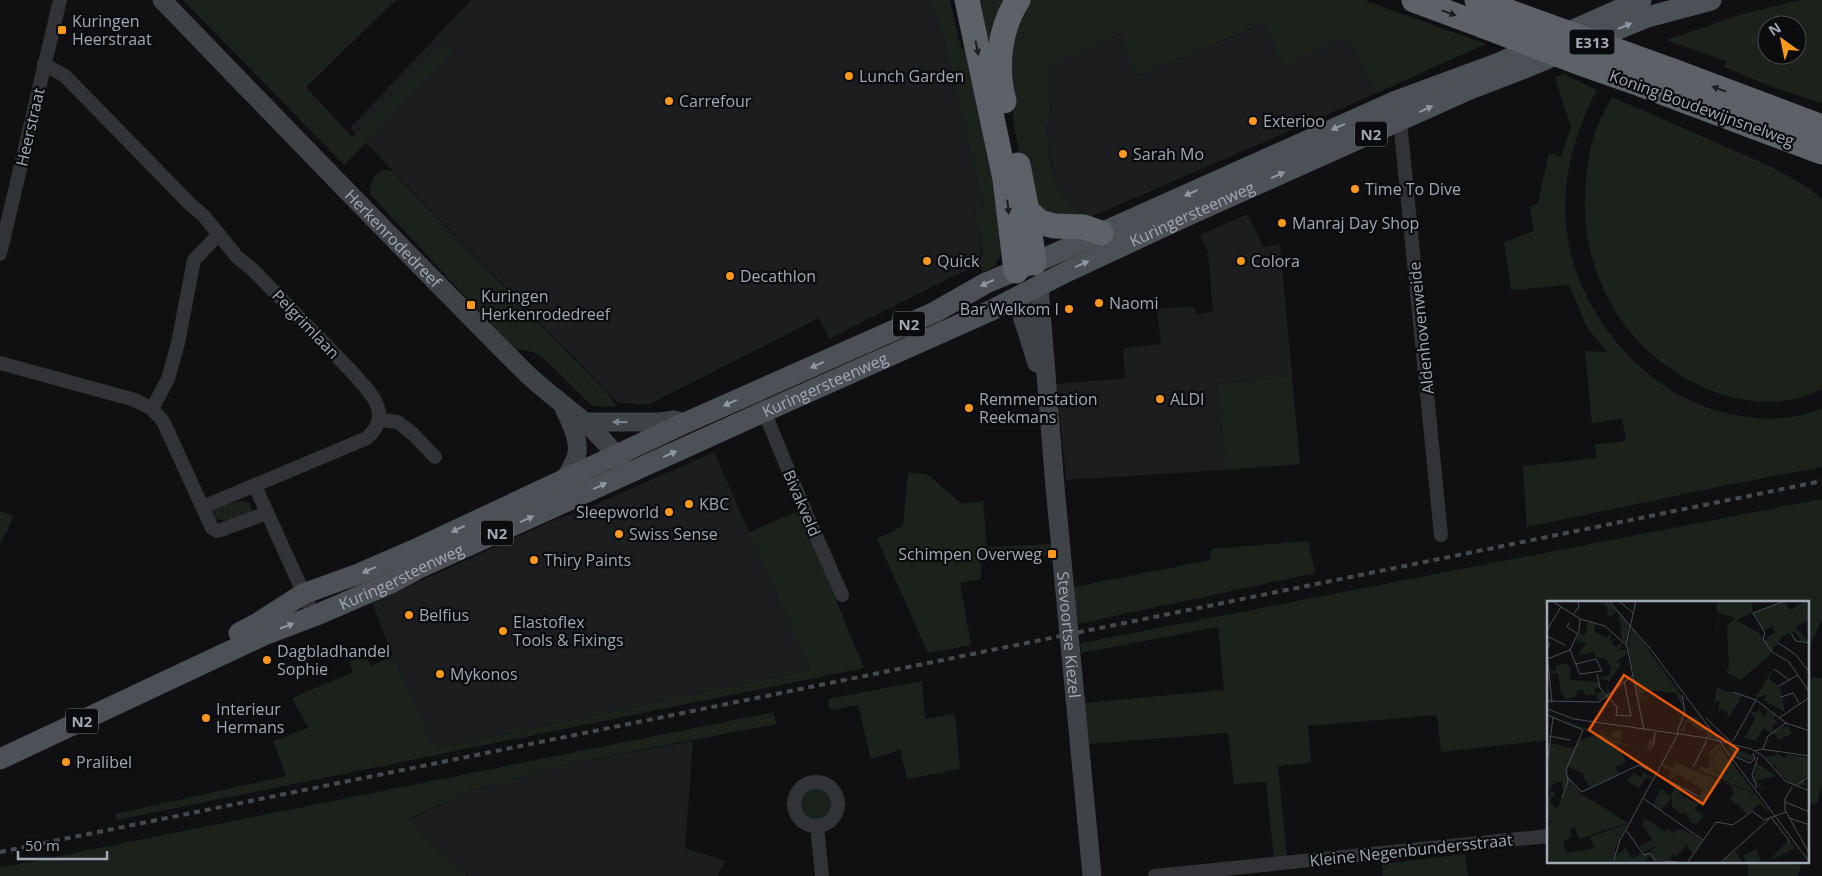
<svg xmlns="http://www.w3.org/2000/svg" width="1822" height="876" viewBox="0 0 1822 876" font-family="'Open Sans',sans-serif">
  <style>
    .built { fill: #1c1d1f }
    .green { fill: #1a221b; fill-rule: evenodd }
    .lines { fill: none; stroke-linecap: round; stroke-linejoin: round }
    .street { stroke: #313337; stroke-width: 14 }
    .secondary { stroke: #3f4247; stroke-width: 19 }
    .primary { stroke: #4d5056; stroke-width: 21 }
    .highway { stroke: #5d6168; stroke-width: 25 }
    .rail { stroke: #46494e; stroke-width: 4; stroke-dasharray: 6 5; stroke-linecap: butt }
    .highway-bridge { stroke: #5d6168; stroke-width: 25 }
    .oneway { fill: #1b1d1f }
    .oneway2 { fill: #8f97a1 }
    .oneway3 { fill: #7e858e }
    .poi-dot { fill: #ff981c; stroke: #0b0c0d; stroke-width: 2 }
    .labels { text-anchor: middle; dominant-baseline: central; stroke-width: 4.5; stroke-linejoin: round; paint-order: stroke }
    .shield { fill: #0b0c0d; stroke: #737a82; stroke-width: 1 }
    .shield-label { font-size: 15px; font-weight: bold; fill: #a0a9b4 }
    .poi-label { font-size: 16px; fill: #a0a9b4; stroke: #0b0c0d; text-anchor: start }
    .street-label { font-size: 16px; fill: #a0a9b4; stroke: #0b0c0d }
    .inset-road { fill: none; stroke: #4a4d53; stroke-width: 1 }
    .view { fill: #e8590c; fill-opacity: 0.15; stroke: #e8590c; stroke-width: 2.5 }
    .inset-edge { fill: none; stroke: #a0a9b4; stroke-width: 2.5 }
  </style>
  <rect width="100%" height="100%" fill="#101012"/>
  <path class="built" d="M471 0H935L984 207 975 211 982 251 976 265 829 339 819 318 648 405 617 402 366 143 350 128Z
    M1266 23 1283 64 1349 37 1377 93 1091 217 1072 206 1058 188 1047 142 1045 122H1051L1048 66 1120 34 1137 76Z
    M1248 214 1263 247 1280 244 1292 376 1217 384 1226 470 1066 480 1057 384 1125 378 1123 348 1161 344 1157 309 1195 306 1196 314 1213 312 1208 252 1200 235Z
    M714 452 810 670 434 749 393 656 372 603 559 518 578 512Z
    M693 741 685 848 726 861 717 876H467L417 829 410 819 475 789 573 763Z"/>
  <path class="green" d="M183 0H396L306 87 352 137 443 43 452 50 446 61 344 165Z
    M927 0H950L961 49 968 48 998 187 1003 246 1000 256 995 266 983 272 981 268 976 265 983 252 975 211 984 207 941 26Z
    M977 0H1011L996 44 986 41Z
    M1028 0H1364L1486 44 1377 93 1349 37 1283 64 1265 23 1137 76 1120 34 1048 66 1051 122H1045C1048 147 1052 191 1074 207 1079 211 1085 214 1091 217L1044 219 1025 180 1014 126 1009 61 1019 14Z
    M1801 0H1822V103L1778 89 1724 67 1726 61 1666 40 1743 14ZM1767 25H1797V55H1767Z
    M1564 74 1597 90C1573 134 1559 190 1568 240 1582 318 1645 392 1722 412 1754 420 1791 423 1822 408V467L1732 484 1527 527 1523 466 1597 458 1594 445 1626 441 1622 418 1592 424 1585 351 1607 352 1587 327 1569 285 1511 290 1504 242 1534 231 1530 207 1538 203 1549 153 1561 157 1571 127 1555 78Z
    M1612 97 1770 166 1806 186 1822 199V389C1814 392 1806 396 1797 399 1792 400 1785 400 1779 401 1713 407 1642 361 1611 304 1600 284 1592 261 1588 240 1581 208 1586 154 1598 124 1602 115 1608 106 1612 97Z
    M382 170H391L610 396 617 407 592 406 540 355 529 351 514 349 370 194C370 183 372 177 382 170Z
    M1292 376 1300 464 1226 470 1217 384Z
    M908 473 927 474 962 504 983 501 987 547 1052 544 1053 555 981 560V579L960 583 971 645 928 653 877 539 903 526Z
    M1822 499V619L1808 650V602H1548V740L1441 752 1437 715 1308 726 1311 763 1278 766 1287 858 1274 859 1266 782 1234 784 1228 733 1089 744 1084 703 1224 690 1218 627 1081 653V643Z
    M241 501 249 503 252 509 250 512C238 517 225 526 213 516V512L218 506Z
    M0 511 14 516 0 545Z
    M799 511 864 668 117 820 116 814 286 776 273 741 308 728 292 698 353 672 349 662 365 655 371 666 393 656 435 749 810 670 749 532Z
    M1308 541 1315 573 1077 624 1073 587 1210 560 1211 549Z
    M1808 677 1822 678V784L1817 803 1808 804Z
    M922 681 925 719 955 714 960 769 907 779 900 750 871 759 858 705 830 710 828 699Z
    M774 712 776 724 573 763 475 789 410 818 417 829 467 876H0V868Z
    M797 803a18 18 0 1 1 36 0a18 18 0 1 1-36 0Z
    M1465 854 1468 876H1383L1382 864Z
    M1748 862H1802L1798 876H1748Z"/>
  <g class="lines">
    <path class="street" d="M44 64 65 76 191 205 204 216 237 257 252 269 352 372C370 392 394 414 367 438L203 507
      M1400 121 1441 535
      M0 254 60 0
      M0 363 135 400 152 409 163 421 212 528 218 531 267 513
      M152 409 168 379 178 343 194 260 219 234
      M764 411 805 511 842 595
      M380 420 398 422 413 434 435 457
      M255 486 314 616
      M794 804a22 22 0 1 1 44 0a22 22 0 1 1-44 0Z
      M817 826 822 876
      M1155 876 1548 836"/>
    <g class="secondary">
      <path id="s1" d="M162 0C282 124 402 249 524 371 555 402 604 429 623 468"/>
      <path id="s2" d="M1039 286 1055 487 1092 876"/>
      <path d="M1019 296 1023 319 1037 363"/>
      <path d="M564 408C571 423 581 441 576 458 573 465 569 472 565 479"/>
      <path d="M583 422H660L674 420 685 423"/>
    </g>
    <g class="primary">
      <path d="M239 633 258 623 303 594 361 573 414 550 685 423 935 312 986 283 1034 263 1396 101 1499 63 1641 0"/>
      <path id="s3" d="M0 759 264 635 314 616 393 582 419 568 759 414 992 310 1064 273 1184 217 1470 89 1522 69 1647 17 1711 0"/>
    </g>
    <path class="highway" d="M967 0 1005 179 1016 271
      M1414 0 1484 26
      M1477 0 1512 13
      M1673 71 1822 127
      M1643 85 1822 152
      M1004 101C995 68 999 29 1018 0
      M1018 165 1027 211 1034 263
      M1027 211 1040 222 1054 226 1084 227 1101 233"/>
    <path class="rail" d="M0 852 1822 481"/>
    <path class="highway-bridge" d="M1512 13 1673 71
      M1484 26 1583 64 1643 85"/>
  </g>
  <defs><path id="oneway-solid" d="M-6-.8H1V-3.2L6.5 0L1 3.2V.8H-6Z" transform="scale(1.25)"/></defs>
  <g class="oneway">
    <use href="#oneway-solid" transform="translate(1449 13) rotate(20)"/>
    <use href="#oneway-solid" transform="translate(977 48) rotate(79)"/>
    <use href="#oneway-solid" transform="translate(1719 89) rotate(-160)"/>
    <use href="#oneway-solid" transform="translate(1008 207) rotate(84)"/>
  </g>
  <g class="oneway2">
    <use href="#oneway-solid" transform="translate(1625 26) rotate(-23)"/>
    <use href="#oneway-solid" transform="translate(1426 109) rotate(-24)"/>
    <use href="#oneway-solid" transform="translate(1338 127) rotate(156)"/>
    <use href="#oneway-solid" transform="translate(1278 175) rotate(-24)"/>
    <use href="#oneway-solid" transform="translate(1191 193) rotate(156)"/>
    <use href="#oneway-solid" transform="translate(1082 264) rotate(-24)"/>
    <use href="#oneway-solid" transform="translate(987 283) rotate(155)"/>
    <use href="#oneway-solid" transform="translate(817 365) rotate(156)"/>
    <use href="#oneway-solid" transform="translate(730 403) rotate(156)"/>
    <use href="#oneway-solid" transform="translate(670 454) rotate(-24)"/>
    <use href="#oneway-solid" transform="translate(600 486) rotate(-25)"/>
    <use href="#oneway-solid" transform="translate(527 519) rotate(-24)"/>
    <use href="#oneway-solid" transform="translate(458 529) rotate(155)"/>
    <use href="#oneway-solid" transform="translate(369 570) rotate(156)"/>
    <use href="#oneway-solid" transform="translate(287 626) rotate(-21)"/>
  </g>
  <use class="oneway3" href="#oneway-solid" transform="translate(620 422) rotate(-179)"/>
  <g class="poi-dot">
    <rect x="57" y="25" width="10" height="10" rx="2.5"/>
    <circle cx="849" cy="76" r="5"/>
    <circle cx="669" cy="101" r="5"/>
    <circle cx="1253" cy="121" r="5"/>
    <circle cx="1123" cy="154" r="5"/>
    <circle cx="1355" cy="189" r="5"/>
    <circle cx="1282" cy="223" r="5"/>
    <circle cx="927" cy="261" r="5"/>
    <circle cx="1241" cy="261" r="5"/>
    <circle cx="730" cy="276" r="5"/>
    <circle cx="1099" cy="303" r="5"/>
    <rect x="466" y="300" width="10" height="10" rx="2.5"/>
    <circle cx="1069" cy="309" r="5"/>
    <circle cx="1160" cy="399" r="5"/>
    <circle cx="969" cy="408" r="5"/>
    <circle cx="689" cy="504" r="5"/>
    <circle cx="669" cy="512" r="5"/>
    <circle cx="619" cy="534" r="5"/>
    <rect x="1047" y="549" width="10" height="10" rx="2.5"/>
    <circle cx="534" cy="560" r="5"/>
    <circle cx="409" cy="615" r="5"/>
    <circle cx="503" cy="631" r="5"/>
    <circle cx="267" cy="660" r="5"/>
    <circle cx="440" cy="674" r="5"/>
    <circle cx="206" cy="718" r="5"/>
    <circle cx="66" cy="762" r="5"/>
  </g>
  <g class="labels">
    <g class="shield">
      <rect x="1569.5" y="29.5" width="45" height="25" rx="4"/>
      <rect x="1355" y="121.5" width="32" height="25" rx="4"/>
      <rect x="893" y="311.5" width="32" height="25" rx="4"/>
      <rect x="481" y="520.5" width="32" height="25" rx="4"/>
      <rect x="66" y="708.5" width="32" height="25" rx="4"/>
    </g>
    <g class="shield-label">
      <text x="1592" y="42">E313</text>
      <text x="1371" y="134">N2</text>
      <text x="909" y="324">N2</text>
      <text x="497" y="533">N2</text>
      <text x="82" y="721">N2</text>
    </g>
    <g class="poi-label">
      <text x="72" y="21">Kuringen<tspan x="72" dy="18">Heerstraat</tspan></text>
      <text x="859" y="76">Lunch Garden</text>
      <text x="679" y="101">Carrefour</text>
      <text x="1263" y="121">Exterioo</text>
      <text x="1133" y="154">Sarah Mo</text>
      <text x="1365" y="189">Time To Dive</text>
      <text x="1292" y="223">Manraj Day Shop</text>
      <text x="937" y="261">Quick</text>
      <text x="1251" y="261">Colora</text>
      <text x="740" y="276">Decathlon</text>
      <text x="481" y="296">Kuringen<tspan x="481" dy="18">Herkenrodedreef</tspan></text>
      <text x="1109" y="303">Naomi</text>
      <text x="1059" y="309" text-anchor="end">Bar Welkom I</text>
      <text x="979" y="399">Remmenstation<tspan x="979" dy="18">Reekmans</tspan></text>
      <text x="1170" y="399">ALDI</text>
      <text x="699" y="504">KBC</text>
      <text x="659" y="512" text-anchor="end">Sleepworld</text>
      <text x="629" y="534">Swiss Sense</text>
      <text x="1042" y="554" text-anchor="end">Schimpen Overweg</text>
      <text x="544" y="560">Thiry Paints</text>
      <text x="419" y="615">Belfius</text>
      <text x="513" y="622">Elastoflex<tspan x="513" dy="18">Tools &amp; Fixings</tspan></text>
      <text x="277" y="651">Dagbladhandel<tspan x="277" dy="18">Sophie</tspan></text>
      <text x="450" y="674">Mykonos</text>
      <text x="216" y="709">Interieur<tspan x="216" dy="18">Hermans</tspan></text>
      <text x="76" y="762">Pralibel</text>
    </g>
    <g class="street-label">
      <text transform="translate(1702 108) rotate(20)">Koning Boudewijnsnelweg</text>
      <text transform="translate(30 127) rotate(-77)">Heerstraat</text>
      <text stroke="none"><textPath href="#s3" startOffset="1311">Kuringersteenweg</textPath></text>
      <text stroke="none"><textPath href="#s1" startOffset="332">Herkenrodedreef</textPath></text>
      <text transform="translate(306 324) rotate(46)">Pelgrimlaan</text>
      <text transform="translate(1421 328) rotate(-96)">Aldenhovenweide</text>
      <text stroke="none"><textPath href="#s3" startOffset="906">Kuringersteenweg</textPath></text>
      <text transform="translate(802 503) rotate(67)">Bivakveld</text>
      <text stroke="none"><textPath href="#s3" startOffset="441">Kuringersteenweg</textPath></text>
      <text stroke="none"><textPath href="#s2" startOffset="350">Stevoortse Kiezel</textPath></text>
      <text transform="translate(1411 850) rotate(-6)">Kleine Negenbundersstraat</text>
    </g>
  </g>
  <g transform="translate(1547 601)">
    <rect width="262" height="262" fill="#101012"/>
    <path d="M54 0H61L83 25 80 43 75 39 73 20 70 19 73 15 69 11 64 16 60 14 62 9 56 2 53 4ZM170 0H204L206 12 189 19 212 32 217 40 228 31 225 25 217 29 207 12 237 1 244 9 255 1 262 0V20L248 26 262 41 255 40 247 30 236 35 221 56 194 79 179 71 182 66 180 25 188 17 171 12V46ZM41 21 49 23 47 30 59 37 64 32 63 40 70 37 65 42 70 46 75 41 73 49 79 48 80 53 71 59 74 64 60 83 63 93H59L61 79 51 78 63 74 64 67 58 57H49L47 51 31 54 39 42 29 39 32 32 38 34ZM85 26 134 94 137 109 129 131 136 107 129 92 106 90 93 92 94 97 103 96 92 99 81 44ZM18 62 23 67V79L51 81 53 86 47 88 48 93 55 90 60 96 51 100 49 94H38L37 89 30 90V95L20 98 14 93 11 72 3 73V70H9V64ZM228 64 222 78 233 86 238 111 217 99 220 93 208 98ZM146 82 171 87 194 94 192 101 182 116 178 109 171 108 173 101 169 100 165 113 170 87ZM212 108 217 116 221 110 229 115 227 118 231 121 225 125 227 129 223 132 217 127 209 139 197 137 208 118 203 110 209 112ZM2 113 97 150 70 142 79 161 69 166 72 173 43 187 35 172 22 166 20 170 23 179 33 192 81 222 32 238 28 226 23 227 25 235 17 240V247L21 252 47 247 43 236 81 223 70 241 65 262H0V228L4 219H0V199L4 190 7 191 8 197 5 195 3 201 10 208 19 187 15 189V181H10L3 187 0 196 2 142 26 147 33 139 49 134ZM148 116 152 118 168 137 159 136 160 131 145 125V122L140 121 137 132 134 130 140 117ZM241 124 245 133 232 139 226 131ZM51 130 63 134 67 130H74V139L100 149 102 138 106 139 104 151ZM171 142 173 145 165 156 167 169 173 173H180L184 161 209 193 151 169 154 165 161 168 164 156 160 154ZM180 144 208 156 206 160 187 155ZM174 146 184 164 181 171 176 173 169 169 166 161 167 154ZM229 151 237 157 241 153 262 157V174L256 179 259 184 245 183 229 170V164L226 165 218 156 228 155ZM119 158 210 194 224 213 212 203 200 213 183 197 187 192 184 185 175 181 162 189 165 192 147 208 157 215 150 223 144 222 138 211 135 214 125 206V197L114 209 106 204 114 187 123 195 129 184 134 187 132 192 137 195 136 198 138 196 149 202 156 189 130 173 122 180 124 170 115 165 116 162 126 167 128 163ZM209 161 229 175 210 179 219 195 207 179ZM97 171 107 178 98 177 92 187 79 180 87 172 93 177ZM98 217 118 231 121 228 125 232 134 228 155 239 146 253 140 244 129 256 125 253 122 259 112 262H103L107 260 103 255 98 260 102 262H68V255L81 245 79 248 85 258 95 252 105 253 103 250 108 246 105 242 107 246 96 251 93 245 105 239 95 223ZM241 239 248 247 238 252 239 256 237 253 222 260ZM209 248 214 261 200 262 196 255ZM188 250 196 262H177L175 261Z" fill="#1a221b"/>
    <path class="inset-road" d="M5 0 33 18 58 25 80 45 97 129M62 0 105 50 263 262M72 0 86 12M238 0 206 12 218 32 216 38 225 51 242 61 263 92M26 14 32 6 31 0M22 22 20 26 31 33M0 29 14 6M244 32 249 40 263 42M0 35 18 44M3 42 0 50 5 102M231 42 248 53 263 72M79 44 89 0M23 49 33 73 55 70 49 58 29 63M0 58 23 49 32 30 33 18M227 68 242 79M50 73 53 87 61 96M232 85 251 74M186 91 209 99 239 122 263 130M61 96 70 106 69 115M234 96 246 92 252 102M0 100 52 101 86 74M0 108 27 118 160 137 204 148 216 155 238 180 263 190M0 114 36 129 19 169 21 180 15 197M69 114 84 115 77 80M159 117 185 142M232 117 263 96M130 132 138 111 135 94M2 135 23 139M186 140 209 99M106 146 108 131M216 148 221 135 239 122M208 150 214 148 263 155M186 155 203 162 208 158 206 152M1 158 6 116M146 166 160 139M21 177 35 191 92 164 151 195M250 184 263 175M245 186 238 198V209L263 254M210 187 205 174 211 156M97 198 156 239M238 201 263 211M224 216 243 241M242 217 263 224M79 229 97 254 103 252 110 262M72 241 131 133M66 262 73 238M113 262 122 260 136 262M140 262 169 221 186 224 205 210 217 219 239 211M173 262 222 218"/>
    <path class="view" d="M77 74 191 148 156 203 42 129Z"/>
    <rect width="262" height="262" class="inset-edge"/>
  </g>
  <g transform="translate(1782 40) rotate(327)"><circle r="24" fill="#0b0c0d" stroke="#474b50"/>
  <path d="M0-4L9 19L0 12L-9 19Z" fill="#ff981c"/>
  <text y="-8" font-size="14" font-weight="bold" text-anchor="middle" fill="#a0a9b4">N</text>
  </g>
  <path d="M18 851v8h89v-8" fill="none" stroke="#a0a9b4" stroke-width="2.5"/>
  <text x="25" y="851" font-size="15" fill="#a0a9b4" stroke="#0b0c0d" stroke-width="4" paint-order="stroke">50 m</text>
</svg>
